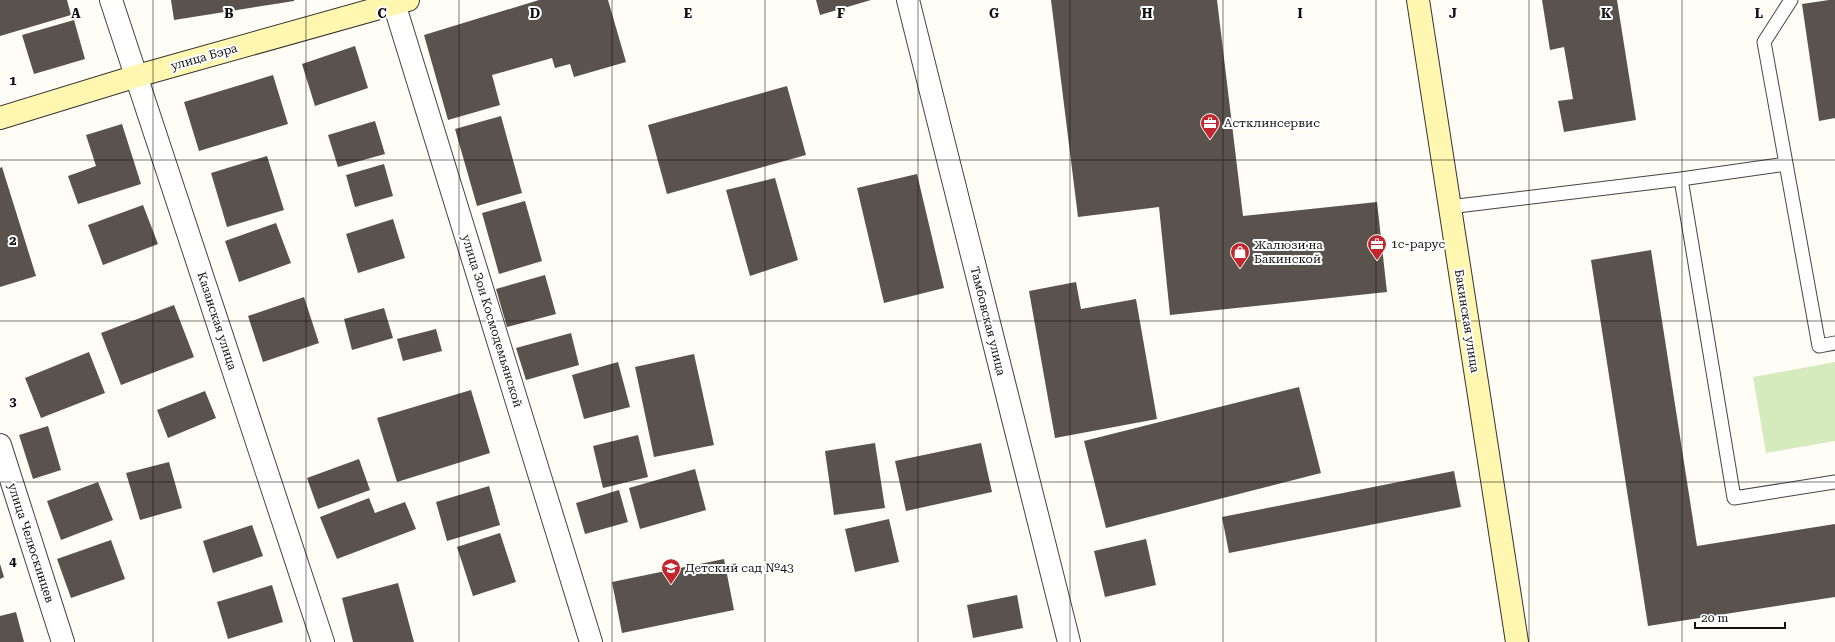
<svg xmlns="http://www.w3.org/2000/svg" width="1835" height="642" viewBox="0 0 1835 642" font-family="'Roboto Serif',serif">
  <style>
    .green { fill: #d5ebbd }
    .building { fill: #5a524d }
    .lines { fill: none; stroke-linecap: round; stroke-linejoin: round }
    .lane-casing { stroke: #444; stroke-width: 15 }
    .street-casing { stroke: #444; stroke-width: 24 }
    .secondary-casing { stroke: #333; stroke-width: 24 }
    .lane { stroke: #fff; stroke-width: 13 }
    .street { stroke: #fff; stroke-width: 22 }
    .secondary { stroke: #fff6b0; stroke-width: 22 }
    .grid { fill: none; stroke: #111; stroke-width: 1; stroke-opacity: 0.55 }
    .labels { text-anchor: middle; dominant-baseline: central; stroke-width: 4; stroke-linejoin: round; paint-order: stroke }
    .street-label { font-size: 12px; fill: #111; stroke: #fff }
    .poi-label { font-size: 12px; fill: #111; stroke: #fff; text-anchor: start }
    .grid-label { font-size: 13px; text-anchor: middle; font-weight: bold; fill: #111; stroke: #fff; stroke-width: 4; stroke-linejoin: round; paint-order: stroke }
  </style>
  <rect width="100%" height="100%" fill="#fffdf5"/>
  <path class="green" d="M1835 362V441L1766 453 1753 377Z"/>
  <path class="building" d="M0 0H67L71 15 0 36Z
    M171 0H294V1L174 20Z
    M539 0H608L626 62 574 77 570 64 555 68 552 58 492 75 500 105 448 120 424 35Z
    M816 0H871L820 15Z
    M1051 0H1217L1243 216 1377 202 1387 292 1170 315 1159 207 1078 217Z
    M1542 0H1617L1636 120 1564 132 1558 101 1573 99 1564 47 1550 50Z
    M1829 0H1835V118L1819 121 1802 4Z
    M74 20 85 59 34 74 22 35Z
    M355 46 368 88 315 106 302 64Z
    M273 75 288 124 199 151 184 102Z
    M787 86 806 155 667 194 648 125Z
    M501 116 522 193 477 206 455 129Z
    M375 121 385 154 338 167 328 135Z
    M122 124 141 184 78 204 68 176 96 166 86 135Z
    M267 156 284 210 227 227 211 173Z
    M384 164 393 196 355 207 346 175Z
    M2 167 36 276 0 287V168Z
    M917 174 944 288 884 303 857 188Z
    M775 178 798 260 750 276 726 190Z
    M525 201 542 261 499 274 482 213Z
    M143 205 158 244 103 265 88 225Z
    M393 219 405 258 358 273 346 234Z
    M276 223 291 263 239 282 225 241Z
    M1651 250 1697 546 1835 524V597L1648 626 1591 260Z
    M545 275 556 314 507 327 496 289Z
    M1076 282 1081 309 1136 299 1157 419 1055 438 1029 291Z
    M304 297 319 343 263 362 248 316Z
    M174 305 194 357 121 385 101 333Z
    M384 308 393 338 352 350 344 319Z
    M436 329 442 351 403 361 397 339Z
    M571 333 579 365 526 380 516 348Z
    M89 352 105 393 41 418 25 378Z
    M694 354 714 445 654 457 635 367Z
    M618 362 630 407 584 419 572 375Z
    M1299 387 1321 473 1106 528 1084 441Z
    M471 390 490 453 397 482 377 418Z
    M205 391 216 418 168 438 157 410Z
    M48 426 61 470 33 479 19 435Z
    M638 435 648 477 603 488 593 446Z
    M875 443 885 508 834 515 825 451Z
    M981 443 992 492 906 511 895 461Z
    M359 459 370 490 318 509 307 478Z
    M169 462 182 508 140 520 126 473Z
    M695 469 706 510 640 529 629 488Z
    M1454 471 1461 507 1229 553 1222 517Z
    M98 482 113 520 61 540 47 501Z
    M489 486 500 525 447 541 436 502Z
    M619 490 628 522 585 534 576 503Z
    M369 498 375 513 405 502 416 529 337 559 320 517Z
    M889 519 899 562 855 572 845 529Z
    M252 525 263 556 213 573 203 541Z
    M500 533 516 582 473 596 457 547Z
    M1146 539 1156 585 1105 597 1094 551Z
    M111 540 125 579 71 598 57 559Z
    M724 559 734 610 622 633 612 582Z
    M0 564 4 577 0 579Z
    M398 583 414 642H353L342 598Z
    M272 585 283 622 228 639 217 602Z
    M1017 595 1023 628 973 638 967 605Z
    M16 612 24 642H0V616Z"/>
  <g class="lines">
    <g class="lane-casing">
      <path id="lane" d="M1791 0 1764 42 1819 346 1835 343
        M1681 179 1786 164
        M1449 207 1681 179 1734 498 1835 482"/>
    </g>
    <g class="street-casing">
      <path id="street" d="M111 0 323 642
        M393 0 591 642
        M908 0 1069 642
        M0 445 63 642"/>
    </g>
    <g class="secondary-casing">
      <path id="secondary" d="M1418 0 1517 642
        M0 118 137 76 408 0"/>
    </g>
    <use href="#lane" class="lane"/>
    <use href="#street" class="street"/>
    <use href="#secondary" class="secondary"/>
  </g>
  <path class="grid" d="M153 0V642M306 0V642M459 0V642M612 0V642M765 0V642M918 0V642M1070 0V642M1223 0V642M1376 0V642M1529 0V642M1682 0V642M0 160H1835M0 321H1835M0 482H1835"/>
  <defs>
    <g id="office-pin" transform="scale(1)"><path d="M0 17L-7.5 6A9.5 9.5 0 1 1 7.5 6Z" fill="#c4262e" stroke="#fff"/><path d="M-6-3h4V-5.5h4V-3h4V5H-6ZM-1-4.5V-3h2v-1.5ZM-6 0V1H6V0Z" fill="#fff"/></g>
    <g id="shop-pin" transform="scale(1)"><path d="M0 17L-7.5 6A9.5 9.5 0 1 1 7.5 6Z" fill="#c4262e" stroke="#fff"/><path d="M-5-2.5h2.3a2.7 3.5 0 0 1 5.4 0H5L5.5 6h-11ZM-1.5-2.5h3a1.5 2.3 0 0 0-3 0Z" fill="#fff"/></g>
    <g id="school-pin" transform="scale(1)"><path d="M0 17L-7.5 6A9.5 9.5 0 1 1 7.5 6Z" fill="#c4262e" stroke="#fff"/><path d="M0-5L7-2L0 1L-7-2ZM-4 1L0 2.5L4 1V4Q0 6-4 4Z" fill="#fff"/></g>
  </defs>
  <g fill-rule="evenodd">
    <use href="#office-pin" x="1210" y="123"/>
    <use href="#office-pin" x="1377" y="244"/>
    <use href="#shop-pin" x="1240" y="252"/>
    <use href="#school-pin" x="671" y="568"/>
  </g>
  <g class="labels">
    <g class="street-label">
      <text transform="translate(204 57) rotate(-16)">улица Бэра</text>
      <text transform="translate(217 321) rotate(72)">Казанская улица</text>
      <text transform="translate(492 321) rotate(73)">улица Зои Космодемьянской</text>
      <text transform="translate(988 321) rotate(76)">Тамбовская улица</text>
      <text transform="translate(1467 321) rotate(81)">Бакинская улица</text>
      <text transform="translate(31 543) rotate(72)">улица Челюскинцев</text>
    </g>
    <g class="poi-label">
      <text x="1224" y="123">Астклинсервис</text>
      <text x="1391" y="244">1с-рарус</text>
      <text x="1254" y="245">Жалюзи на<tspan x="1254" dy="14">Бакинской</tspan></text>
      <text x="685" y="568">Детский сад №43</text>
    </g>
  </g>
  <g class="grid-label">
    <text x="76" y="18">A</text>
    <text x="229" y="18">B</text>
    <text x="382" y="18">C</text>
    <text x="535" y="18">D</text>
    <text x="688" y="18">E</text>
    <text x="841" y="18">F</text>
    <text x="994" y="18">G</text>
    <text x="1147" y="18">H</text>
    <text x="1300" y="18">I</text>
    <text x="1453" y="18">J</text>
    <text x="1606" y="18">K</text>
    <text x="1759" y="18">L</text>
    <text x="13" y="85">1</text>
    <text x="13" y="245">2</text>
    <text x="13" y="406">3</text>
    <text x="13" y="566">4</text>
  </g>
  <path d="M1695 622v6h90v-6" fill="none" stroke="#111111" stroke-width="2"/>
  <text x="1701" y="622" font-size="12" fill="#111111" stroke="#ffffff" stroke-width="3" paint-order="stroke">20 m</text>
</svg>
